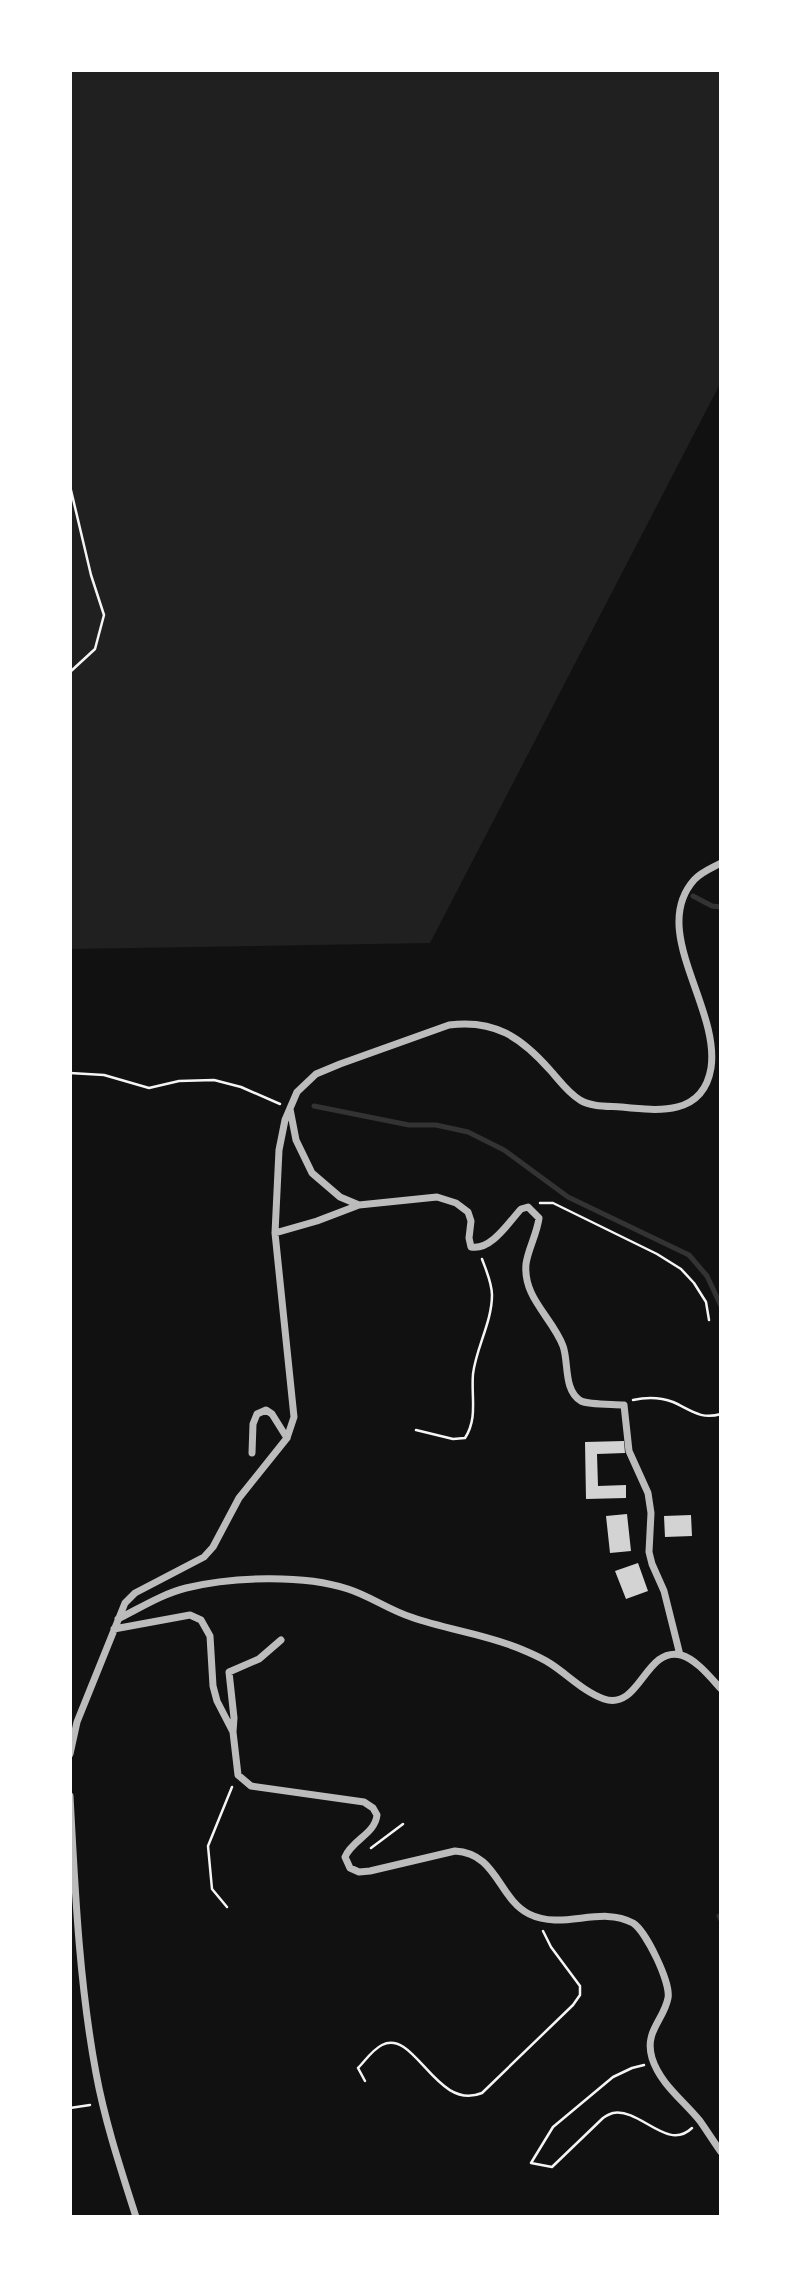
<svg xmlns="http://www.w3.org/2000/svg" width="791" height="2287" viewBox="0 0 791 2287" font-family="'Zilla Slab',serif">
  <style>
    .green { fill: #202020 }
    .lines { fill: none; stroke-linecap: round; stroke-linejoin: round }
    .stream { stroke: #333; stroke-width: 5 }
    .building { fill: #d3d3d3 }
    .path { stroke: #f5f5f5; stroke-width: 2.5 }
    .minor { stroke: #bcbcbc; stroke-width: 7 }
  </style>
  <rect width="100%" height="100%" fill="#111"/>
  <path class="green" d="M70 70H721V382L430 943 70 949Z"/>
  <g class="lines">
    <path class="stream" d="M693 896 712 906 721 907
      M314 1106 409 1125H436L468 1132 504 1150 568 1197 689 1255 707 1276 721 1306
      M719 1916 721 1920"/>
  </g>
  <path class="building" d="M624 1441 625 1453 597 1454 598 1486 626 1485V1498L586 1499 585 1442Z
    M627 1514 631 1551 610 1553 606 1516Z
    M691 1515 692 1536 665 1537 664 1516Z
    M638 1563 648 1591 626 1599 615 1571Z"/>
  <g class="lines">
    <path class="path" d="M70 486 91 575 104 615 95 649 70 672
      M70 1073 104 1075 149 1088 179 1081 214 1080 241 1087 280 1104
      M540 1203H553L657 1254 681 1269 694 1283 706 1302 709 1320
      M633 1400C646 1397 660 1397 673 1402 691 1410 700 1420 721 1414
      M416 1430 453 1439 465 1438C478 1418 471 1397 473 1374 476 1348 492 1322 492 1295 492 1283 486 1270 482 1259
      M371 1848 403 1824
      M227 1907 212 1889 208 1846 232 1787
      M644 2065 632 2068 613 2077 553 2127 531 2163 552 2167 603 2118C606 2116 609 2114 613 2113 641 2108 667 2152 692 2128
      M365 2081 358 2068C365 2061 372 2050 382 2045 415 2028 436 2112 482 2093L573 2005 580 1995V1986L551 1947 543 1931
      M70 2108 90 2105"/>
    <path class="minor" d="M290 1109 296 1140 312 1173 340 1197 359 1205 437 1197 456 1203 468 1212 471 1221 469 1238 471 1247C491 1251 509 1222 521 1209L528 1207 539 1218C537 1234 528 1249 526 1264 523 1298 552 1317 563 1346 569 1362 563 1390 581 1401 589 1405 613 1404 624 1405L629 1451 648 1493 651 1513 649 1552 652 1564 664 1591 680 1655
      M275 1233 317 1221 359 1205
      M252 1453 253 1424 257 1414 266 1410 272 1414 287 1438
      M118 1619C140 1608 162 1594 186 1588 231 1577 303 1574 348 1589 370 1596 389 1610 411 1617 447 1630 487 1634 523 1650 532 1654 542 1658 551 1664 568 1675 584 1692 604 1699 640 1711 645 1646 681 1655 696 1659 711 1678 721 1689
      M114 1629 190 1615 201 1620 210 1636 213 1686 217 1701 233 1732 238 1775 251 1786 364 1802 373 1808 377 1815C375 1834 352 1840 345 1857L350 1868 359 1872 370 1871 455 1851C497 1853 498 1898 529 1914 563 1931 600 1905 633 1923 646 1931 671 1983 668 1998 664 2020 644 2031 652 2058 660 2084 684 2101 700 2121 707 2131 714 2142 721 2152
      M233 1732 234 1718 229 1672 259 1659 281 1640
      M70 1754 77 1722 125 1603 135 1593 204 1557 213 1547 239 1498 287 1438 294 1417 275 1233 279 1150 285 1120 297 1092 316 1074 340 1064 449 1025C494 1019 521 1037 550 1070 559 1080 568 1093 580 1100 591 1107 608 1106 621 1107 659 1111 703 1116 711 1068 720 1007 649 931 694 880 701 872 712 868 721 863
      M70 1796C75 1888 79 1982 96 2073 105 2122 121 2170 136 2217"/>
  </g>
  <rect width="791" height="2287" fill="none" stroke="#ffffff" stroke-width="144"/>
</svg>
